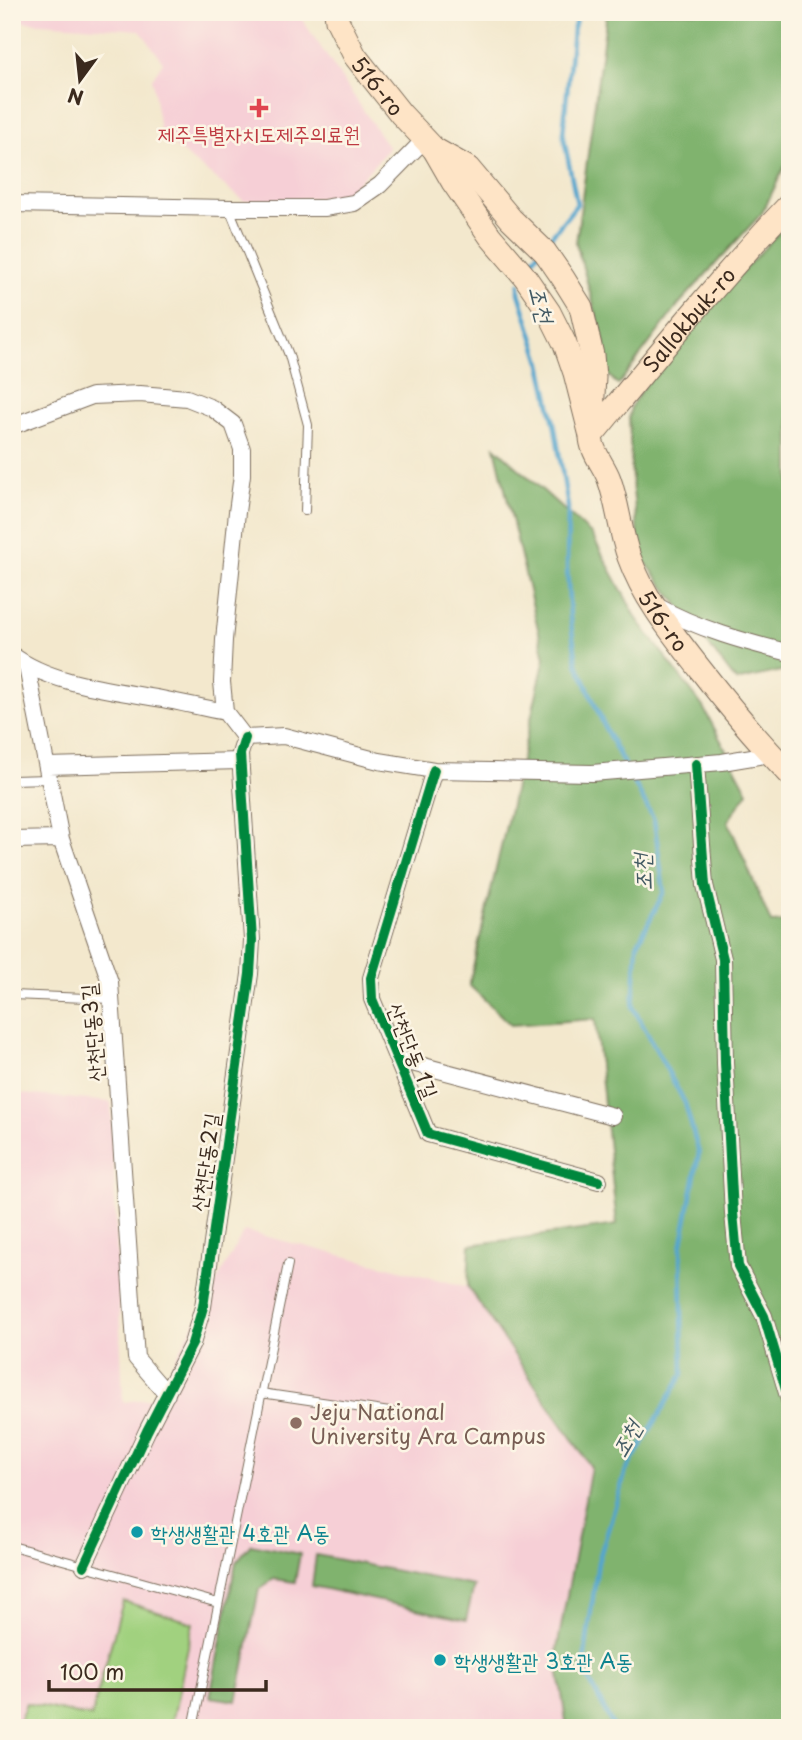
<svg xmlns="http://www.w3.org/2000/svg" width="802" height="1740" viewBox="0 0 802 1740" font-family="'Playpen Sans','Poor Story',sans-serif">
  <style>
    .built { fill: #f6cfd6 }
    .green { fill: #a1d17f; stroke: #6e7e4e; stroke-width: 2 }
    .forest { fill: #80b36e; stroke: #5e6e46; stroke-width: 2 }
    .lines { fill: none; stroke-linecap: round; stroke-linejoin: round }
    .stream { stroke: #52a5cd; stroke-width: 4.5 }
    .service-casing { stroke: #7b6c5b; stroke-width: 10 }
    .minor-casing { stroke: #7b6c5b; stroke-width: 18 }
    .secondary-casing { stroke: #7b6c5b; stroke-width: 25 }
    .service { stroke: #fff; stroke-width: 8 }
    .minor { stroke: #fff; stroke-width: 16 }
    .secondary { stroke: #fee4c6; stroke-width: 23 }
    .cycleway-casing { stroke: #fcf5e5; stroke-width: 15 }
    .cycleway { stroke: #00873e; stroke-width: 10 }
    .health-dot { fill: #e0444e; stroke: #fcf5e5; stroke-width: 2.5 }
    .education-dot { fill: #8d6e63; stroke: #fcf5e5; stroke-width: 2.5 }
    .culture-dot { fill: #0f9aa8; stroke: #fcf5e5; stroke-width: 2.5 }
    .labels { text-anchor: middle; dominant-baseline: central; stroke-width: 5; stroke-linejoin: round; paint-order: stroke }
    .street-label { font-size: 21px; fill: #3b2a1e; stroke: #fcf5e5 }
    .health-label { font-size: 21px; fill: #be3a42; stroke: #fcf5e5 }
    .education-label { font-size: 21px; fill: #785e54; stroke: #fcf5e5; text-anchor: start }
    .culture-label { font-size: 21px; fill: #0d838f; stroke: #fcf5e5; text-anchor: start }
    .water-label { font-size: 23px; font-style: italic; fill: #445b64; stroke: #fcf5e5 }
  </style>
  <rect width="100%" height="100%" fill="#fcf5e5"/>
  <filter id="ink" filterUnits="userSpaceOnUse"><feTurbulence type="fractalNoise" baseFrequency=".0143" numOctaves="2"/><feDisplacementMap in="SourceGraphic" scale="14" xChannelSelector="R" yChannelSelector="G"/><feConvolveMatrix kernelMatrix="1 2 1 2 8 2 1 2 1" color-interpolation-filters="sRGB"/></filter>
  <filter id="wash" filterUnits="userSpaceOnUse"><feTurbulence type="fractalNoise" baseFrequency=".00686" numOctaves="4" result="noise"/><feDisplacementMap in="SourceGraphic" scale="28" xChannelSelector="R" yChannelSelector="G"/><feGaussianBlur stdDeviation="1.57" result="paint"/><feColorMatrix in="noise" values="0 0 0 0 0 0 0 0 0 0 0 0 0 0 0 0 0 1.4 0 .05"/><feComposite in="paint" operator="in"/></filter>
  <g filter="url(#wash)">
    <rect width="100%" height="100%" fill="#f3e8cd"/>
    <path class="built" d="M12 12H297L389 148 345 197 244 201 161 136 152 79 163 62 140 30 12 21Z
      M12 1093 111 1102 123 1402 154 1398 244 1231 468 1287 596 1443 556 1654 567 1728H12Z"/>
    <path class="green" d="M123 1601 193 1623 171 1728H17L26 1703 91 1717Z"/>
    <path class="forest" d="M607 12H790V156L762 213 679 304 618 385 604 370 605 345 576 243Z
      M790 221V669L736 681 640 555 632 481 629 418 631 406 655 371 717 298Z
      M495 447 592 535 637 619 703 707 748 792 728 821 771 923 790 922V1728H567L556 1654 591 1467 468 1287 470 1245 617 1225 595 1019 511 1025 469 985 545 658Z
      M251 1544 300 1554 295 1582 274 1579 259 1589 237 1701 210 1697 236 1562Z
      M316 1555 474 1586 466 1620 312 1586Z"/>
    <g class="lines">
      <path class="stream" d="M546 243 577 204 563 134 573 31 578 12
        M526 268 538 253
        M519 284V293L540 359 555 428 568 507 567 567 570 617 577 663 606 730 625 766
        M614 1728 583 1668 598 1562 626 1471 683 1374 681 1248 699 1153 685 1103 633 1007 637 945 664 892 654 820 629 773"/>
    </g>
  </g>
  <g filter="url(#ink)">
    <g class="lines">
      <g class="service-casing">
        <path id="service" d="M229 208 289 355 308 425 305 511
          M12 780 49 779
          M12 995 111 999
          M261 1393 410 1415
          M12 1546 218 1603
          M193 1728 288 1264"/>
      </g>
      <g class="minor-casing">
        <path id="minor" d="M12 204 229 208H324L354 203 380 185 425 139
          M12 426 92 396 140 394 187 398 212 408 233 424 242 449V475L237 512 224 640 222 682 225 712 245 738
          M657 606C698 629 745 642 790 653
          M12 655C52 685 114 690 162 699 183 703 204 708 225 712
          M27 667 61 839 110 982 136 1358 167 1394
          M245 738 284 736 379 761 434 770 592 773 722 762 770 754
          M696 764 705 885 723 959 725 1063 733 1213 738 1266 764 1316 790 1403
          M47 766 240 761
          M434 770 371 978 372 999 428 1134 599 1181
          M12 840 61 839
          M397 1059 613 1116
          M84 1566 147 1431 192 1344 203 1307 250 974 252 940 240 754 245 738"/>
      </g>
      <g class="secondary-casing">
        <g id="secondary">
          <path id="s1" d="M336 12 337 20 355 56 401 114 434 149 453 182 490 236 525 277 549 312 565 344 575 373 591 436C591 452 604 465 609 479 618 504 620 532 629 557 644 599 673 634 700 669 728 705 758 741 790 774"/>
          <path d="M434 149 468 168 511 219 545 252 563 278 581 307 592 355 594 377 592 413"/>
          <path id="s2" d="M591 436C656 357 720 278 790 204"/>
        </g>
      </g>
      <use href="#service" class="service"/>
      <use href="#minor" class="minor"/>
      <use href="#secondary" class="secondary"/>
      <g class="cycleway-casing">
        <path id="cycleway" d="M696 764 705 885 723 959 725 1063 733 1213 738 1266 764 1316 790 1403
          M434 770 371 978 372 999 428 1134 599 1181
          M84 1566 147 1431 192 1344 203 1307 250 974 252 940 240 754 245 738"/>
      </g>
      <use href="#cycleway" class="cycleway"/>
    </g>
  </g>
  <path class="health-dot" d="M255.5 97.5h7v7h7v7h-7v7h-7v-7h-7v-7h7z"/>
  <circle class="education-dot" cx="296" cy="1423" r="7"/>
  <g class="culture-dot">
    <circle cx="137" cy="1532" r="7"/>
    <circle cx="440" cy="1660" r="7"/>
  </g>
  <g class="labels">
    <g class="street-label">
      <text stroke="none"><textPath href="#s1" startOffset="86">516-ro</textPath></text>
      <text stroke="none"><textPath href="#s2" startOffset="152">Sallokbuk-ro</textPath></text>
      <text stroke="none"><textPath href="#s1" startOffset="702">516-ro</textPath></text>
      <text transform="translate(91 1033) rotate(-95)">산천단동3길</text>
      <text transform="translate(414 1050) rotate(68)">산천단동 1길</text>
      <text transform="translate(204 1162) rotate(-82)">산천단동2길</text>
    </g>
    <g class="health-label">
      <text x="259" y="133">제주특별자치도제주의료원</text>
    </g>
    <g class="education-label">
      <text x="310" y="1411">Jeju National<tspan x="310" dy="24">University Ara Campus</tspan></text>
    </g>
    <g class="culture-label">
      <text x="151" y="1532">학생생활관 4호관 A동</text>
      <text x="454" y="1660">학생생활관 3호관 A동</text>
    </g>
    <g class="water-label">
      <text transform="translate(543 304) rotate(76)">조천</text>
      <text transform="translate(641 872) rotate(-92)">조천</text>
      <text transform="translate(625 1438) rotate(-60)">조천</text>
    </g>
  </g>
  <rect width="802" height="1740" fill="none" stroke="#fcf5e5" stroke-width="42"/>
  <g transform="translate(80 80) rotate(195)" stroke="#fcf5e5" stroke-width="5" paint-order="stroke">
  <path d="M0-5L12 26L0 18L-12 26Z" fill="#3b2a1e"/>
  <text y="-10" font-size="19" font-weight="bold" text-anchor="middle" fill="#3b2a1e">N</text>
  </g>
  <path d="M49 1680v10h217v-10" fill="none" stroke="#3b2a1e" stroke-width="3.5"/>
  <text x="60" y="1680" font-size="21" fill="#3b2a1e" stroke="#fcf5e5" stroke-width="5" paint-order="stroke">100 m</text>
</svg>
